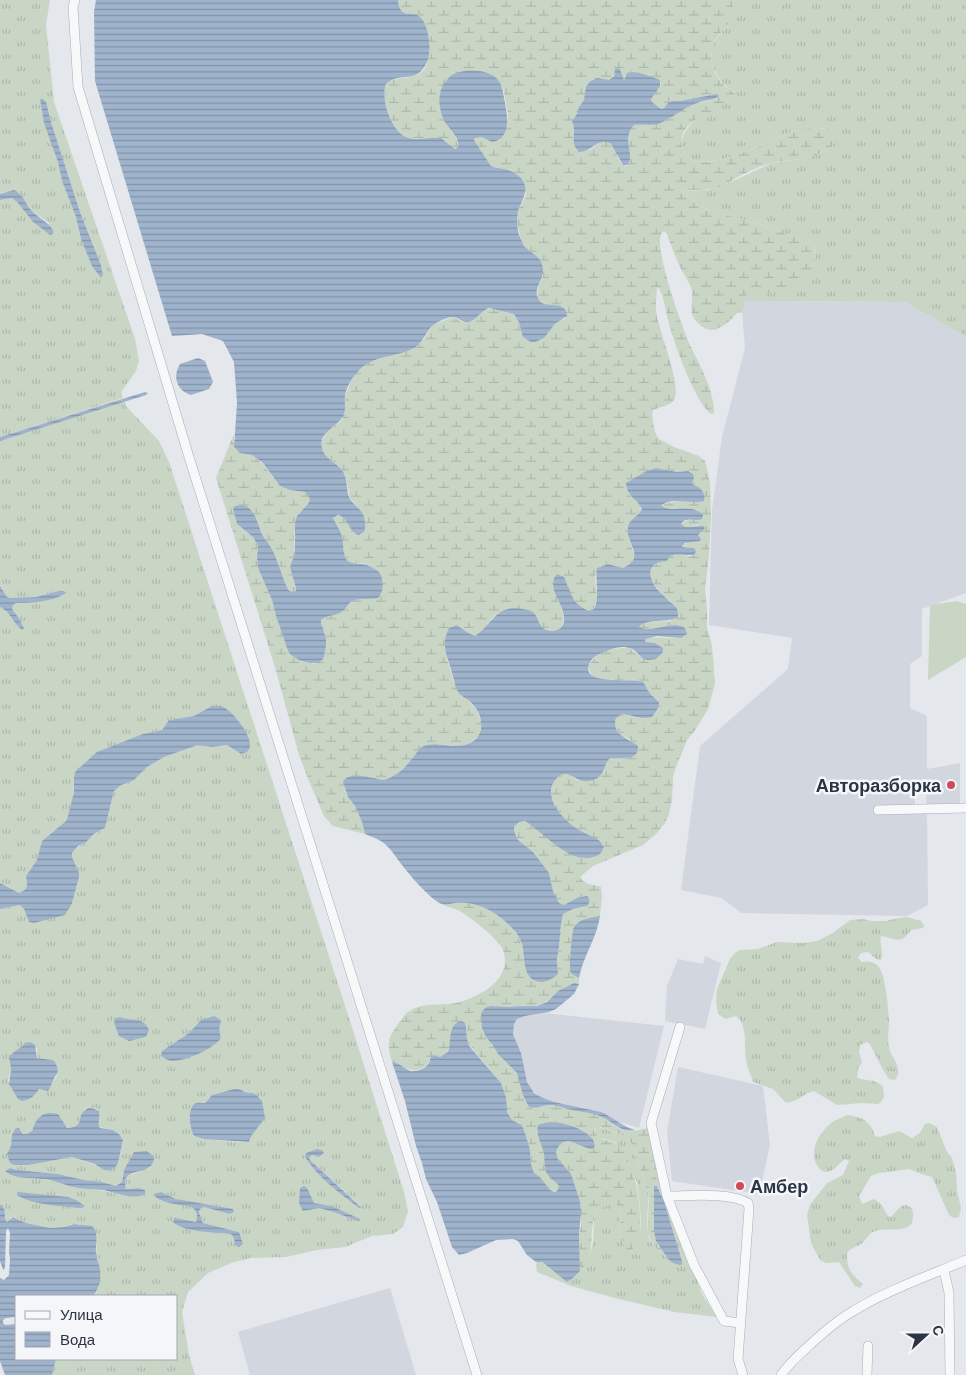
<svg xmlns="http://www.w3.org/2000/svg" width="966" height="1375" viewBox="0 0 966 1375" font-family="'Work Sans',sans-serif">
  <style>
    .built { fill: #d2d6de }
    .grass { fill: url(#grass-tufts); fill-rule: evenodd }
    .wetland { fill: url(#wetland-marsh); fill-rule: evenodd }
    .park { fill: #c9d6c5 }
    .water { fill: url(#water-rules) }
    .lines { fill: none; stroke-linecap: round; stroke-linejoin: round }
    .minor-casing { stroke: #a9aeb7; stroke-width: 10 }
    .minor { stroke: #f7f8fa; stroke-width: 9 }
    .poi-dot { fill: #d1495b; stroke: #f4f6f9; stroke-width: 2 }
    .labels { text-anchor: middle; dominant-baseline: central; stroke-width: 5; stroke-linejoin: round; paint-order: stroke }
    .poi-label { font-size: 18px; font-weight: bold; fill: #2b3445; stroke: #f4f6f9; text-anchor: end }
  </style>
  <defs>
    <pattern id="grass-tufts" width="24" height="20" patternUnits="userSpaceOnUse" patternTransform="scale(1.25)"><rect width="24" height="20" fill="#c9d6c5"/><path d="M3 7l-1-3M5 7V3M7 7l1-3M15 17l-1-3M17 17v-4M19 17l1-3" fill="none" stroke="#adb8ab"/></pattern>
    <pattern id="wetland-marsh" width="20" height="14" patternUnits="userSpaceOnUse" patternTransform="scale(1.25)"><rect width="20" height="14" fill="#c9d6c5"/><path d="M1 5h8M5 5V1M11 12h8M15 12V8" fill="none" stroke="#adb8ab"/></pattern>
    <pattern id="water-rules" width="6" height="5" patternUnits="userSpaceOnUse" patternTransform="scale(1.25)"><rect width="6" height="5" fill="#9fb4cc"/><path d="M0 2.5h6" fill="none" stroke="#8293a7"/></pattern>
  </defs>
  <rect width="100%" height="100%" fill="#e4e7ec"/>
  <path class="built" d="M746 301 905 302 966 337V593L922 609V656L910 664V708L927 716V769L960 763V805L926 806 927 779 915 780V813H927L928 905 907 916 741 913 722 898 681 890 700 746 788 669 792 638 709 625 712 510 722 437 745 348 742 312Z
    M705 956 721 963 705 1029 665 1021 667 986 678 959 703 964Z
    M544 1013 664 1026 639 1128 616 1121 608 1115 583 1108 554 1102 541 1097 531 1090 524 1074 521 1053 513 1034 512 1028 515 1021 520 1017Z
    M678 1067 763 1086 770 1145 759 1194 672 1181 667 1132Z
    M390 1288 416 1375H250L238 1332Z"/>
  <path class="grass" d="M0 0H50L46 25 54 102 135 339 139 361 136 371 121 392 123 398 0 437V200L12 198 17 202 33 222 50 235 49 223 32 211 19 192H5L0 194ZM47 102 51 122 80 212 101 265 103 275 81 239 76 217 62 181Z
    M732 0H966V337L905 302 746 301V295L753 293H771L814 266C816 259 818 250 813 244 808 238 799 238 792 236 780 232 768 226 756 223 731 215 699 214 684 191L708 190 729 183 769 164 781 161 805 159 826 150 825 128C814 129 802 129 791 132 771 139 690 185 682 147 678 124 718 104 735 92 724 86 720 81 714 69 709 57 711 46 719 36 722 31 726 28 729 23 732 16 733 8 732 0Z
    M125 401 126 406 159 441 169 462 351 1024 404 1192 408 1211 403 1227 393 1234 372 1236 345 1247 317 1250 286 1257 251 1258 234 1262 208 1273 188 1292 182 1312 189 1355 195 1375H52L56 1359H176V1296H93L97 1292 99 1266 96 1257 97 1234 79 1224H72L64 1227 50 1228 26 1223 15 1217H11L8 1222 6 1221 4 1206 1 1205 0 1207V909L20 905 24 909 29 922 79 873C77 868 71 859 72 854 74 848 98 832 105 828L114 791 121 784 134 780 147 767 164 757 198 745 212 747 227 745 241 754 224 708C212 702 205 712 194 716 186 719 177 719 169 720L162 730 143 734 74 778C74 792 73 808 66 821L42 841 38 860 26 876 27 887 25 890 19 893 0 883V607C11 612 13 625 23 630L18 617 12 609 13 605 16 603 42 601 60 596 59 591 36 597 10 598 7 597 0 586V441ZM201 1020 219 1030 221 1038 162 1051 189 1033ZM34 1044 37 1049V1057L41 1059H48L57 1076 53 1081 48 1091 39 1089C35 1096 27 1102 20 1101L8 1081 11 1069 9 1060ZM234 1089 253 1093 260 1097 264 1119 252 1135 250 1141C244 1144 201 1139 193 1136L197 1103C209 1105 205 1100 212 1095 216 1093 229 1091 234 1089ZM86 1108H92L97 1109 100 1113 99 1127 113 1130 119 1134 123 1140 118 1163 115 1168 96 1165 72 1157 51 1161 8 1152 20 1129 23 1133 25 1135 32 1131 35 1123C43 1124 70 1130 77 1126 79 1125 81 1113 86 1108ZM317 1150 324 1153 319 1157 313 1155 309 1158 310 1160 362 1207C341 1193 319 1179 305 1157L306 1153ZM152 1167 128 1176 125 1181 126 1189 138 1188 122 1195 105 1191 74 1187 50 1180 18 1177 10 1168 17 1170 58 1174 84 1180 102 1182 116 1186 122 1182 124 1170ZM161 1192 176 1199 230 1214 204 1207 200 1209 199 1213 203 1223 239 1232 234 1238 232 1234 187 1229 196 1222C198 1215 197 1210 191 1207L161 1200Z
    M907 917 921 921 924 926 923 928 911 930C900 945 898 939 881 936 879 945 884 952 881 960L876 959 868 952 861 953 858 957 861 962C866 961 871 961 876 964 886 970 888 1008 889 1020 889 1029 887 1039 889 1048 892 1059 904 1069 895 1080L889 1079 882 1068 870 1044 866 1042 860 1045 859 1052 862 1062 858 1069 857 1077 860 1079 874 1081 883 1086 884 1097 881 1102 878 1104 862 1103 837 1105 814 1091C803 1094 799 1101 786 1103L773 1089 753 1082C751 1075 747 1067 746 1059 744 1045 748 1025 736 1016L725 1019 718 1014 716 1002 717 989 730 959 736 952 740 950 758 949 777 942 804 943 817 941 833 933 850 920 863 919 872 921H886L899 918Z
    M848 1115C863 1117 871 1122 875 1136L880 1137 899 1131 912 1138 919 1134 925 1124 929 1123 937 1127 947 1152 952 1158 956 1173 957 1191 961 1208 959 1217 954 1218 949 1215 932 1177 921 1174 909 1169 879 1173 871 1176 859 1196 862 1204 874 1199 881 1204 888 1216 891 1217 901 1206 906 1205 912 1208C919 1238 891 1226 875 1231 868 1233 867 1240 861 1244 857 1247 850 1248 848 1252 846 1254 847 1257 847 1259 848 1272 855 1277 863 1284L860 1288 855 1286 839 1262 826 1263 820 1260 811 1243 807 1215 810 1205 827 1183 843 1175 849 1161 845 1159C840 1163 833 1172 826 1172 822 1172 819 1168 817 1165 808 1150 820 1131 834 1121 838 1119 843 1117 848 1115Z
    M599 1127 625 1136 632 1144 648 1193C650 1208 643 1227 650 1240 655 1249 666 1256 673 1263L682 1261 664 1201 656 1181 652 1160 650 1137 693 1270 702 1294 717 1317 674 1312 619 1299 571 1286 537 1272 536 1266 537 1262H541L566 1281C571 1280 574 1277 578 1273 587 1264 591 1254 593 1242 595 1228 590 1210 607 1205 612 1204 614 1204 619 1205L620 1206 621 1239 627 1251H631L639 1240 641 1226 640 1206 637 1182 617 1143 598 1137 595 1135V1129Z"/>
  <path class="wetland" d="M398 0H732C733 6 734 13 731 19 729 25 723 30 719 35 707 51 710 70 723 84 727 88 732 90 735 94 732 97 729 102 725 104 707 115 674 123 683 150 694 182 772 139 791 132 800 129 841 122 836 141 834 148 811 158 804 159 796 160 788 160 781 161 766 163 751 170 738 177 730 182 720 188 710 189 702 191 692 189 684 191 698 214 732 215 756 223 767 226 778 231 789 235 796 237 804 237 811 242 815 245 816 250 816 255 816 274 796 285 780 291 769 295 757 292 746 295V301L742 312 737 313C727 324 713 338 699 324 696 321 693 318 692 314 690 306 694 297 691 287 688 280 683 274 680 267 675 256 671 245 667 234L664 231C661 234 661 234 660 238 658 259 681 324 690 345 700 366 714 389 714 413L711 414C695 402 673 341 668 320 665 309 664 295 658 287L657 289C656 298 655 307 657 316 660 334 682 385 674 400 670 406 659 407 653 410L652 415 654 428 656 434 659 439 674 447 699 456 705 461 707 469 710 483 711 516 709 556 705 589 707 610V628L712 645 715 684 708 709 696 729 687 740 676 767 673 777 672 800 669 814 665 823 656 834 643 845 593 866 580 877C584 885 593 884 601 887L602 895 600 916 572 936V951L569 967 576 977 579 978V984C563 982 553 1001 539 1005 533 1007 526 1005 519 1006 515 1006 512 1007 508 1007 498 1008 490 1004 482 1011L486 1037 492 1044 498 1054 517 1073 529 1107 534 1109 548 1105 555 1106 596 1114C607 1118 616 1130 628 1131 633 1132 643 1129 647 1128L650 1137 654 1169 659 1189 657 1186 654 1193 656 1241 668 1259 654 1246 647 1232 649 1200 648 1193 632 1144 625 1136 600 1127 596 1128 594 1130C596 1142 615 1139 622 1148 625 1150 626 1155 627 1158 636 1179 639 1192 640 1215 640 1222 641 1230 640 1238 639 1243 634 1247 631 1251H626L621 1239 620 1206C615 1204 613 1204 608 1205 587 1210 594 1238 590 1254 588 1262 585 1266 580 1271L579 1235 581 1226 580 1201 571 1174 558 1159 556 1152C562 1134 580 1143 591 1149L595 1148V1146C595 1146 593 1139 593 1139 584 1126 553 1119 539 1124L537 1131 543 1150 548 1176 556 1181 559 1186 557 1191H551L547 1188 540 1177 534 1173 531 1164 530 1150 523 1127 519 1123 512 1120 509 1116 506 1110V1097L501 1083 467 1042V1028L465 1023 462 1021 456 1023 451 1033 450 1046 447 1054 440 1057 435 1055 430 1057C429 1064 427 1067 420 1069 409 1074 403 1064 392 1062 387 1045 387 1039 398 1024 401 1020 404 1015 408 1012 423 1001 443 1007 460 1002 483 995 513 978 503 950 499 939 469 916 458 910 453 908 448 907 443 905 451 904 459 902 467 903 492 906 519 926 524 952L558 973 557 959 559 947 561 923 563 914 573 909 585 907 577 898 564 905 559 903 553 891 549 873 533 853 518 840 513 828 519 822 525 821 587 858 598 855 603 850 604 846C594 836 591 838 581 832 572 827 563 818 557 810 549 802 549 786 557 778 560 775 563 772 567 773 571 775 574 778 577 780L600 776 608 760 615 758H624L631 740C621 735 612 730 616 718L622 714 639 718 658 708V700L650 694 640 681 598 679 591 674 588 667C594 652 614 647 629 648L641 657 663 652V648L655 643 645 642 646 639C659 635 675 641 686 636L685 628C672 619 654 634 639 627 648 619 660 622 671 621L676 606C663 596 636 572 661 561 666 558 670 554 675 554 681 554 686 556 691 556L690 547H682V546C687 541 695 543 701 540L698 536V525L685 527 682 525 681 523 690 519V509L664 508 661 506C672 499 691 501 704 501V495L692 484 688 471 677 472 656 468 651 469 626 484C628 498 637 498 642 509L639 514 632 520C631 525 629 531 629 536 629 551 644 558 623 568L608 564 599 567C589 579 604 597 592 610 586 611 577 605 573 599L557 597C560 606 567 617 562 626 557 634 544 631 539 624 535 619 535 612 528 610 520 608 509 611 502 612 490 614 482 637 473 636 467 635 462 628 457 625L447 659 454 682 477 711 482 724 479 735 472 742 461 746 439 744 410 762 396 775 383 780C370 778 355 773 343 780L348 797 355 806 362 822 365 834 333 826 324 816 309 781 299 755 275 667 216 478 234 434V447L240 453 252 455 263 464 280 486 290 490 305 492 310 497V500L308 505 299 513 294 535 295 553 290 567 296 588V591L293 592 288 589 271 548 263 536 256 517 235 516 238 525 253 537 258 546 257 558 258 568 272 600 276 616 288 651 314 664 322 660 326 638 321 623V620C327 615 333 616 340 613 347 610 349 601 358 599 367 597 374 600 381 595 385 581 379 569 365 564 359 562 351 566 346 559 341 552 344 544 342 536 340 530 336 524 333 518L336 516C346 515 349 526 354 533L359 535 363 533 365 528 362 513 350 498 346 476 342 470 324 454 321 445 322 441 327 431 341 421 345 412V396L351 381 356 373 368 363 378 358 396 355 416 347 424 339 432 326 435 324 453 317 462 322 472 320 486 309H494L514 314 519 323 520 329 544 338 555 324 566 318C543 304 529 305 543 276 531 257 515 238 518 215 519 207 524 200 526 193L512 171 491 166 474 140 475 138 482 137 492 142 504 136 507 125 508 114 503 88 501 85 486 72H461L441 89C440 100 440 111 445 122 449 131 459 136 458 147L455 149C451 147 447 141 443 140 436 138 426 138 420 138 415 138 412 139 408 138 392 133 380 99 386 84 396 75 408 80 419 74 434 66 430 33 422 21 415 9 400 21 398 0ZM618 68 620 69 624 80 626 75 632 72 645 74 659 80 661 84C658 90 653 93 651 99L652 102 661 110C665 107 667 104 670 102 674 101 679 101 683 101 695 99 706 96 719 96L709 101 697 103 682 109 669 119 652 125H634C625 136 629 149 630 162L627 166C615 163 618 145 607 142 598 139 595 148 589 150 586 152 580 150 576 150 571 136 574 123 579 109 580 104 585 100 586 95 587 90 586 85 590 81 596 76 603 81 609 80 615 77 613 71 618 68Z"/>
  <path class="park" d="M957 601 966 604V657L928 680 930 605Z"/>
  <path class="water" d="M96 0H398C400 20 411 10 420 17 429 25 432 52 427 62 416 86 402 70 386 84 380 99 392 134 409 138 417 140 431 137 441 138L455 149 458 147C460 138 451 131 446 124 440 114 437 98 442 87 444 83 448 78 452 75 463 68 490 69 498 80 502 85 503 91 504 98 507 113 513 139 492 142L482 137 475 138 474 140 491 166C498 169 506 168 513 172 534 185 523 196 518 212 517 219 517 229 519 235 521 238 522 243 524 246 532 255 541 255 543 269 544 280 533 288 538 298 543 312 565 297 567 316L555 324 544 338 535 342H531L523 337 519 323 514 314 489 308C482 310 478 318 471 321 463 324 460 318 453 317 448 317 439 321 435 324 426 329 424 344 412 349 389 360 373 353 355 375 350 381 346 389 345 396 344 404 347 411 342 418 336 427 318 433 322 448 324 458 335 462 342 470 349 479 345 490 350 499 354 506 362 509 364 517 365 522 366 527 364 532L359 535C349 533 349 518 338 515L333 518C336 524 340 530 342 536 344 544 342 552 346 559 351 566 362 562 369 566 372 567 376 570 379 572 384 578 384 593 378 598 369 600 359 597 351 602 347 605 345 611 340 613 333 616 327 615 321 620V623L326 638V645L324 657 322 660 318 663H310L299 660 290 654 288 651 276 616 272 600 258 568 257 558 258 546 253 537 237 524 233 508 235 506C255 501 257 524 263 536 265 540 268 542 270 546 278 559 281 575 288 589 290 592 293 592 296 591V588L290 567 295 553V523L297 516 308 504 310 500 309 497 305 492 290 490 280 486 263 463 252 455 240 453 234 447 237 403 234 362 223 341 202 334 172 336 95 81 94 12Z
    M618 68 620 69 624 80 627 73C637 70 650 76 660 80V86L651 99 652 102 661 109 664 108 668 103 672 101H681L717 94 719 96C712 101 705 100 697 103 682 108 672 119 658 124 650 126 642 124 634 125 621 141 635 153 628 165H623L611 144C598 136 593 152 579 152 569 143 577 131 572 121L577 114 579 107 584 100 586 87 590 81 597 78 609 80 614 76 615 69Z
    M40 99H43L46 102 51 122 80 212 101 265 103 275 101 278 92 266 81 239 76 217 62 181 58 162 44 123Z
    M14 190C24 194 25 204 32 211 40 219 47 221 53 230V234L50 235 33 222 17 202 12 198 0 200V194Z
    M198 358 205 361 213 382 209 389 191 395C177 391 172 377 180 364Z
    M145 392 148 393 146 395 0 441V437Z
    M656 468 677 472 688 471 693 474 694 477 692 484C700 488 706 491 704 501 690 505 672 496 661 506 674 513 691 503 703 515L702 519C695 522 686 516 681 524L685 527 703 526 705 528 698 535 701 539 700 541 685 543 682 546V547L694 548 696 551 695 554C685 558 672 549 667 561 647 562 647 576 657 589 661 593 665 597 669 601 671 603 674 604 675 606 678 609 678 613 678 617 666 624 649 617 639 627 654 634 672 619 685 628L687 634 681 638 657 636 646 639 645 641 646 642 655 643 663 648V652L656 659C638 663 641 651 629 648 620 645 610 650 602 653 597 655 593 657 590 662 577 687 633 677 643 682 646 685 646 689 649 692 652 697 657 698 659 703L658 708 652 717C641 720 632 715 622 714L616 718C611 734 628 738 638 746 639 763 620 756 609 759 605 764 604 771 600 776 598 778 595 779 593 780 576 786 569 766 558 777 539 795 563 820 579 830 588 836 600 837 604 847 602 852 601 854 596 856 572 867 543 832 525 821L519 822 514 827V831L518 840 533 852 549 873 553 891 559 903 564 905 577 898 587 896C590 898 590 903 587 906L573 909 563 914 561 924 559 947 557 959 558 974C554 978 547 982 541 982 521 980 526 958 522 944 520 938 517 933 512 928 500 915 485 905 466 903 445 901 447 912 428 894 418 885 410 875 402 865 397 859 392 850 385 844 379 839 372 837 365 834L362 822 355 806 348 797 343 781C351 771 371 778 383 780 400 776 410 762 420 748 436 738 455 752 472 742 477 739 480 734 481 729 483 717 476 706 467 699 464 697 460 695 458 692 455 686 454 679 452 673 448 656 440 646 449 628L457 625 468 633 475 636C490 626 495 608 515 608 520 609 527 609 531 611 540 615 536 630 552 631 553 631 558 630 559 629 572 621 557 600 554 590 553 586 553 582 554 578L557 574 564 577C570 590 571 602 585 609 604 619 594 576 597 568L608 564 623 568C647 557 625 544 628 527 629 519 639 516 642 509 637 498 627 497 626 483 636 478 645 470 656 468Z
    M0 586 7 597 10 598 36 597 59 591H64L66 593C53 602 31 603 16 603L13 605 12 609 18 617 24 628 22 630C13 624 11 612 0 607Z
    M212 706C214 706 219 706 221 706 231 709 251 734 250 745 250 747 249 750 247 752L241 754 227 745 212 747 198 745 164 757 147 767 134 780 121 785 114 791 105 828 94 834 86 842 78 846 72 853V857L79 873V877L72 903 65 915 34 923 29 922 24 909 20 905 0 909V883L19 893C29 889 27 886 26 876L37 860 42 841 66 821 68 816 74 792V778L75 772 97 752 143 734 162 730 169 720 194 716Z
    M600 916C597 938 583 956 579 978 575 976 572 975 570 971 569 968 572 930 574 927 580 918 591 918 600 916Z
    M574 983 579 984 574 994 556 1009 549 1012 525 1016 517 1019 514 1024 513 1034 521 1053 527 1082 534 1093 541 1097 554 1102 601 1112C613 1117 623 1127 635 1130 620 1134 611 1119 597 1115 587 1112 577 1111 567 1109 561 1107 554 1105 548 1105 541 1106 536 1110 529 1107L523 1095 517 1073 498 1054 492 1044 486 1037 482 1028 481 1013 485 1008 490 1006 508 1007 521 1006H537L547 1002 558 991Z
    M214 1016 221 1020 219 1030 221 1038C213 1049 186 1061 172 1061 168 1061 165 1058 161 1056L162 1051 189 1033 201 1020Z
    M120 1017C132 1022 143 1016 149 1030L146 1037 129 1041 119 1036 114 1023 116 1018Z
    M462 1021 465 1023C468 1031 465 1039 470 1047L501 1083 506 1097 507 1112 512 1120 522 1125 526 1136 530 1150 531 1164 534 1173 540 1177 550 1190 554 1192 557 1191 559 1186C556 1181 551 1180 548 1175 544 1170 545 1162 544 1155 543 1145 535 1135 538 1125 552 1118 579 1126 590 1136 594 1139 594 1142 595 1146L593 1149C582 1150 564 1129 556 1152L558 1159 571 1174 580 1201 581 1213 579 1235 580 1271 573 1278 567 1282 542 1262H536L527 1255 518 1241 513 1239 496 1240 467 1253 459 1255 452 1247 437 1202 426 1179 422 1163 416 1146 405 1101 392 1062C400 1063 404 1068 410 1071 416 1072 426 1069 429 1063 430 1061 430 1058 431 1056L435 1055 440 1057 448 1052C452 1042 447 1023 462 1021Z
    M28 1042 32 1043 35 1045 37 1058 52 1060 55 1062C61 1074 56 1072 52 1083 51 1086 50 1088 48 1091L39 1089C35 1096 29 1101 21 1101L18 1099 9 1084 11 1069 9 1057 14 1052Z
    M234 1089H239L245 1092 253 1093 257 1095 262 1101 265 1118 252 1135 249 1142 204 1139 194 1136C190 1129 187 1111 194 1104 197 1102 202 1103 205 1103L212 1095Z
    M88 1108H92L99 1111C101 1116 97 1123 100 1128L113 1130 119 1134 123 1140 118 1163 115 1168 109 1170H104L95 1164 72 1157 28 1165H14L10 1163 7 1154 11 1146 12 1135 15 1129 19 1128 23 1134H27L32 1131C36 1118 42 1110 58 1114L67 1128C88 1126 73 1117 88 1108Z
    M317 1149 322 1150 324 1153 319 1157 312 1155 309 1158 310 1160 362 1208H359C340 1193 318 1178 305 1157L306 1153Z
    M147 1151 154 1157C154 1176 128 1167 125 1181 125 1182 126 1189 126 1189L138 1188 145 1190V1194C132 1200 117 1193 104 1190 94 1189 83 1189 73 1187 65 1185 58 1182 50 1180 36 1177 18 1181 5 1171L10 1168 17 1170 58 1174 84 1180 102 1182 116 1186 122 1182 124 1170 134 1152Z
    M304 1186 307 1188 314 1203 331 1206 360 1219V1221H358L334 1212 319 1208 303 1211 299 1203 300 1188Z
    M654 1186H657L664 1201 682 1261V1264L680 1265 673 1263 668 1259 656 1241 654 1230Z
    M17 1192 68 1197 76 1200 85 1206 82 1208H79C61 1206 32 1205 17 1195Z
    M161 1192 176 1199 233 1209 234 1212 230 1214 204 1207 200 1209 199 1213 203 1223 239 1232 243 1244 239 1247 235 1245 234 1238 231 1234C216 1232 185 1233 173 1222L175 1218 196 1222C198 1215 197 1210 191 1207 180 1204 160 1204 153 1194Z
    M0 1205H2C7 1210 3 1217 7 1222L13 1217 26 1223 50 1228 64 1227 74 1224 92 1226C100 1235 95 1242 96 1253 96 1258 98 1261 99 1265 102 1276 100 1288 93 1296H16V1317L6 1318 3 1320V1323L5 1325 16 1324V1359H56L52 1375H5L0 1361V1278L4 1280 9 1275 10 1260 9 1251 10 1233 8 1228 6 1231 5 1268 3 1270 0 1261Z"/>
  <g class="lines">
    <g class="minor-casing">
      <path id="minor" d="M75 0 73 7 78 87 189 457 477 1375
        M878 810 966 808
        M680 1027 651 1123 667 1196 694 1265 724 1321 740 1323
        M667 1196C689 1196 730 1192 748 1203L749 1209 738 1359 743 1375
        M944 1270 949 1293 950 1375
        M781 1375C790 1362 802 1352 813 1342 825 1331 837 1321 850 1313 885 1291 928 1276 966 1260
        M867 1375 868 1346"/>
    </g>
    <use href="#minor" class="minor"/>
  </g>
  <g class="poi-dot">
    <circle cx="951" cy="785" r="5"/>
    <circle cx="740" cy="1186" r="5"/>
  </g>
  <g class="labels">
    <g class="poi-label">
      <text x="941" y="785">Авторазборка</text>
      <text x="750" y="1186" text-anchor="start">Амбер</text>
    </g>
  </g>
  <rect x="15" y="1295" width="162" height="65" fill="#f4f6f9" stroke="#a4a8b1"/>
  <rect x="25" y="1311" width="25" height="8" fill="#f7f8fa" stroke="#a4a8b1"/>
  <text x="60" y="1320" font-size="15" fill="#2b3445">Улица</text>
  <rect x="25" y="1332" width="25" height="15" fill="url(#water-rules)" stroke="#a4a8b1"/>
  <text x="60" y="1345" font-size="15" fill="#2b3445">Вода</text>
  <g transform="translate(926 1335) rotate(69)" stroke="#f4f6f9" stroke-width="4" paint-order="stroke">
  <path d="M0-4L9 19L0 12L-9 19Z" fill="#2b3445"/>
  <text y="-8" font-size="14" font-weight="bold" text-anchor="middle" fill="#2b3445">С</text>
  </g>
</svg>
